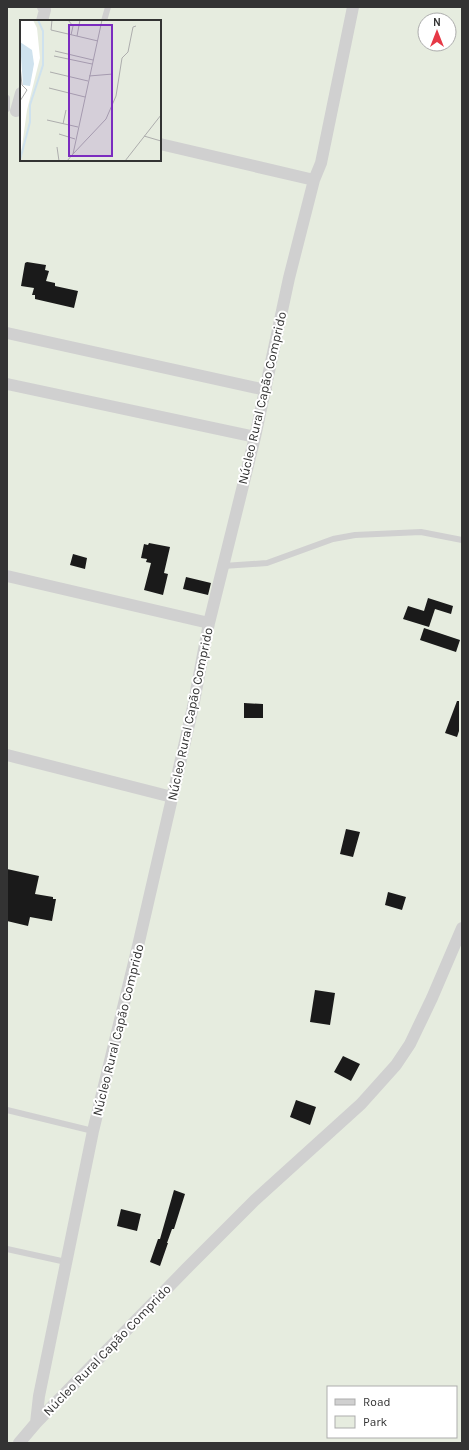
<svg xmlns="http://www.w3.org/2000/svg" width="469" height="1450" viewBox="0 0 469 1450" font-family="Karla,sans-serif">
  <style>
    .green { fill: #e6ecdf; fill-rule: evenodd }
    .building { fill: #1a1a1a }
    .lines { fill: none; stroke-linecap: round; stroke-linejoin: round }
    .lane { stroke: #d0d0d0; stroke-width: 6 }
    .street { stroke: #d0d0d0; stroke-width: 12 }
    .labels { text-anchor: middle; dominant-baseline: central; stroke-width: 4; stroke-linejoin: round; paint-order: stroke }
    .street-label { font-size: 13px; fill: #333; stroke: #fff }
    .inset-river { fill: none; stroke: #cfe2ee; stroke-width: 2 }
    .inset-road { fill: none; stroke: #adadad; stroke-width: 1 }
    .view { fill: #7b2cbf; fill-opacity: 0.15; stroke: #7b2cbf; stroke-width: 2 }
    .inset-edge { fill: none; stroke: #333; stroke-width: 2 }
  </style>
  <rect width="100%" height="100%" fill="#fff"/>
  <path class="green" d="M7 7H462V1443H7ZM425 20H449V44H425ZM21 21H160V160H21ZM328 1387H456V1437H328Z"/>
  <path class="building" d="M27 262 46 265 45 270 49 271 46 281 55 283V286L78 291 74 308 35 299V295H32L34 288 21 286 25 263Z
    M149 543 170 547 164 573 168 574 163 595 144 590 151 563 146 562 147 559 141 558 144 544 148 545Z
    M73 554 87 558 85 569 70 565Z
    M186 577 211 583 208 595 183 589Z
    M428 598 453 606 451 614 435 609 429 627 403 619 408 606 424 611Z
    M424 628 460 640 456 652 420 640Z
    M457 701H459V731L457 737 445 733Z
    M244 703 263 704V718H244Z
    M346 829 360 832 353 857 340 854Z
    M7 869 39 876 35 894 53 897V899H56L52 921 30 917 28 926 7 921Z
    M388 892 406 897 402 910 385 905Z
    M315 990 335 993 330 1025 310 1022Z
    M343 1056 360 1064 351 1081 334 1072Z
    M296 1100 316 1107 310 1125 290 1117Z
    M174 1190 185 1194 174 1229H172L167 1243H168L160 1266 150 1262 158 1239H160Z
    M121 1209 141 1214 137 1231 117 1226Z"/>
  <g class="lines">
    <path class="lane" d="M104 21 108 7
      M7 98V109
      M223 566 267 563 333 539 355 535 421 532 462 540
      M7 1110 93 1131
      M7 1249 66 1262"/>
    <path class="street" d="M42 21 45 10 43 7
      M16 111 21 93
      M160 144 314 180
      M7 333 266 390
      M7 384 255 437
      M7 576 209 623
      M7 755 172 797
      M36 1423 187 1268 255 1200 361 1104 396 1065 410 1044 432 998 462 928
      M19 1443 36 1423 39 1396 93 1131 138 946 193 707 209 623 255 437 289 278 314 180 321 163 353 7"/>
  </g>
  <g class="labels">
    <g class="street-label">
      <text transform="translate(262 398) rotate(-77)">Núcleo Rural Capão Comprido</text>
      <text transform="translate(190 714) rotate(-78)">Núcleo Rural Capão Comprido</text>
      <text transform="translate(118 1030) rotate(-76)">Núcleo Rural Capão Comprido</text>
      <text transform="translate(107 1350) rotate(-46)">Núcleo Rural Capão Comprido</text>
    </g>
  </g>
  <g transform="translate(20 20)">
    <rect width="141" height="141" fill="#fff"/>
    <path d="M13 0H141V141H0L7 90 20 38 17 8Z" fill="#e6ecdf"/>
    <path d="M0 22 12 30 14 44 10 66 3 65Z" fill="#cfe2ee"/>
    <path class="inset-river" d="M0 140 10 102V85L23 45V11L18 0"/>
    <path class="inset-road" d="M32 0 31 10 78 21M48 0 53 6 51 15M57 16 60 0M35 31 73 40M34 36 72 44M0 46 2 65 7 70 0 81M30 52 68 61M69 56 93 54M29 68 65 77M27 100 58 107M43 104 46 90M39 114 55 119M124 116 141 121M37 127 39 141M53 134 86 99 96 76 102 38 108 32 113 7 116 6M47 141 53 134 82 0M105 141 141 95"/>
    <path class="view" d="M49 5H92V136H49Z"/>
    <rect width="141" height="141" class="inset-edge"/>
  </g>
  <rect width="469" height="1450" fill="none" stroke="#333333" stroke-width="16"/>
  <rect x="327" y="1386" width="130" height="52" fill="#ffffff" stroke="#adadad"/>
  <rect x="335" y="1399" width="20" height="6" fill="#d0d0d0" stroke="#adadad"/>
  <text x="363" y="1406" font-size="12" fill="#333333">Road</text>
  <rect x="335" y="1416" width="20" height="12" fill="#e6ecdf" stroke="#adadad"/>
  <text x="363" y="1426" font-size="12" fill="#333333">Park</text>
  <g transform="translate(437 32)"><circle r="19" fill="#ffffff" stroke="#adadad"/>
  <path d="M0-3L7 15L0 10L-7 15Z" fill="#e63946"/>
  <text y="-6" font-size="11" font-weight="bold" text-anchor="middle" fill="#333333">N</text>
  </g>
</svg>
